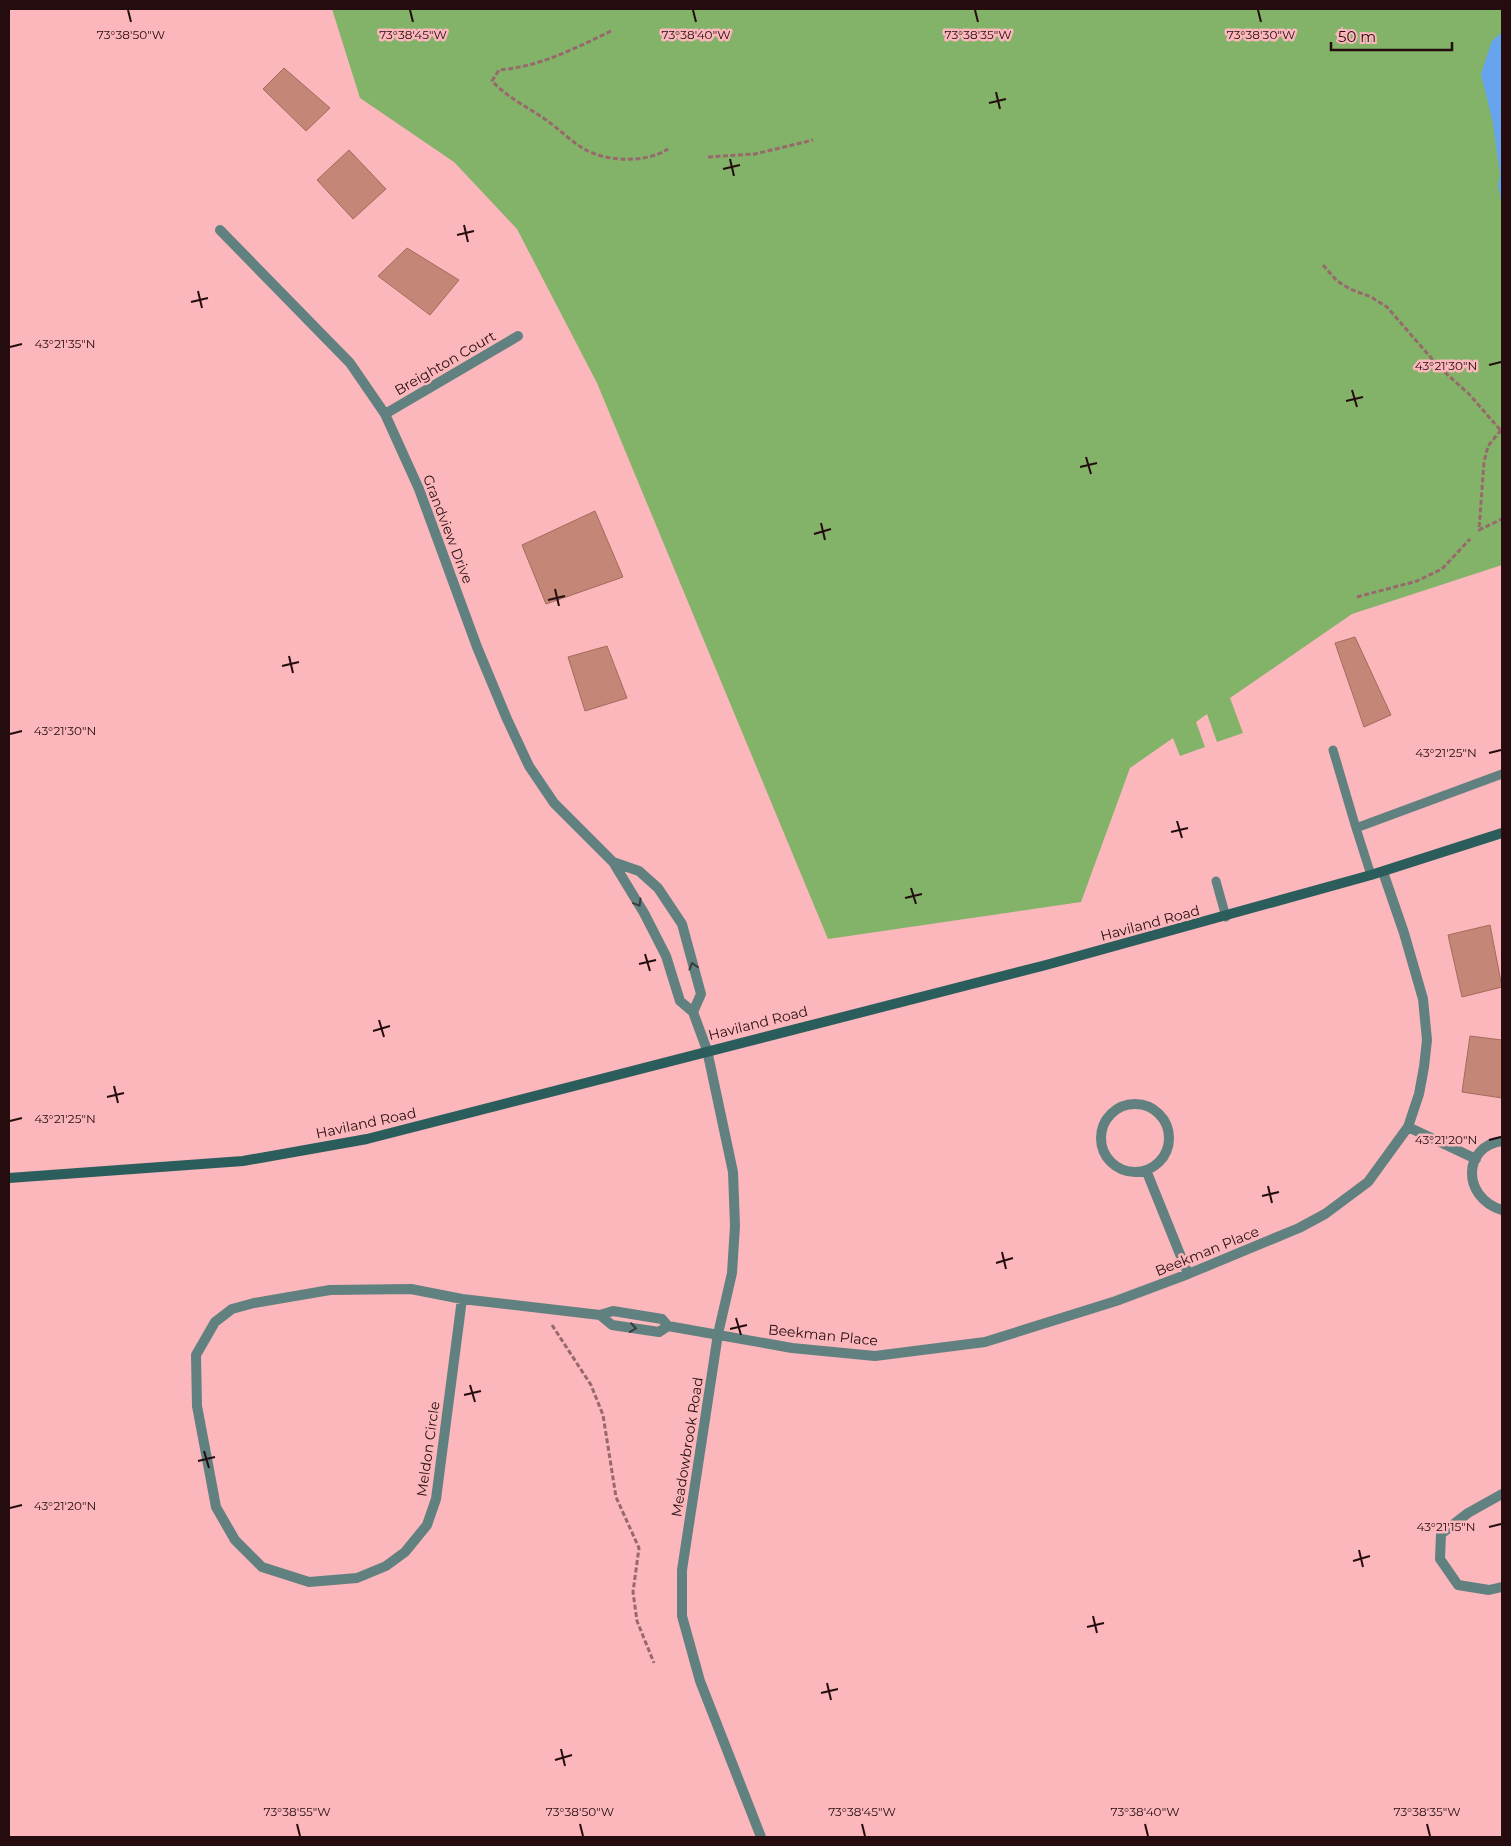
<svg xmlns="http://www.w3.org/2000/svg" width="1511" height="1846" viewBox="0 0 1511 1846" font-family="Montserrat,sans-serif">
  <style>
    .green { fill: #83b269 }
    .water { fill: #67a4f0 }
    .building { fill: #c48777; stroke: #a56a5b }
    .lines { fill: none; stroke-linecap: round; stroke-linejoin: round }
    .path { stroke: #98696c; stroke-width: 3; stroke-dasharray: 5 2.5; stroke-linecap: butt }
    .lane { stroke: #618180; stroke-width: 9 }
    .street { stroke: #618180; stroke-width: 10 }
    .secondary { stroke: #2b5d5d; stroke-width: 10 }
    .oneway { stroke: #3c3b3c }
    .ticks { fill: none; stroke: #240c0f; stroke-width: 2 }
    .labels { text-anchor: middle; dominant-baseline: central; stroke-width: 5; stroke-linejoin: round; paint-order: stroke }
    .street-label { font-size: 14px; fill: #240c0f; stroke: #fbb7bb }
    .ticks-label { font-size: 12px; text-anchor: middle; fill: #240c0f; stroke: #fbb7bb; stroke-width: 5; stroke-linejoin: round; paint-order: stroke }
  </style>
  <rect width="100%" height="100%" fill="#fbb7bb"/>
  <path class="green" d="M332 9H1502V565L1352 614 1230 698 1243 733 1217 742 1207 714 1196 722 1205 747 1180 756 1173 738 1130 768 1081 902 828 939 597 383 517 229 454 162 360 98Z"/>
  <path class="water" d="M1502 32V206L1498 185 1500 175 1493 123 1481 74 1492 41Z"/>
  <path class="building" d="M284 68 330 108 306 131 263 89Z
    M349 150 386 189 353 219 317 180Z
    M407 248 459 280 430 315 378 276Z
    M595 511 623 577 546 604 522 545Z
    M1355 637 1391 715 1364 727 1335 643Z
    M607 646 627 698 585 711 568 657Z
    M1490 925 1502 987 1462 997 1448 935Z
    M1470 1036 1502 1040V1098L1462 1092Z"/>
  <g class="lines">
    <path class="path" d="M611 31C576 48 539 67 499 70L492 81C506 96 525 106 542 117 557 127 570 141 586 150 608 162 647 163 668 149
      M708 157 755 154 813 140
      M1323 265 1337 281 1350 289 1371 297 1387 307 1439 367 1469 394 1502 432
      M1501 430 1488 446 1484 462 1479 530 1502 519
      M1357 597 1417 581 1442 569 1470 539
      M552 1325 591 1385 603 1415 616 1497 639 1548 633 1592 637 1621 654 1663"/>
    <path class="lane" d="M1333 750 1356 828
      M1371 875 1356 828 1502 774
      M1216 881 1226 917"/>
    <path class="street" d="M220 230 350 363 385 414 419 489 477 647 507 719 529 766 554 803 613 862 644 913 666 956 680 1001 693 1012
      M385 414 518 336
      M613 862 639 871 658 888 682 924 701 994 693 1012
      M693 1012 707 1050 733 1172 735 1226 732 1273 718 1334 682 1570V1616L700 1681 761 1837
      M1101 1138a34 34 0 1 1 68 0a34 34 0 1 1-68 0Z
      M1408 1127 1476 1159
      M1502 1141C1463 1146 1461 1197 1502 1210
      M1146 1170 1188 1274
      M462 1299 436 1499 427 1525 405 1552 386 1566 357 1578 309 1582 262 1567 235 1540 216 1507 207 1459 197 1406 196 1355 215 1322 232 1309 254 1303 330 1290 411 1289 462 1299 600 1315 613 1311 662 1319 668 1326
      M600 1315 612 1325 659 1332 668 1326 792 1348 875 1356 985 1342 1116 1301 1188 1274 1299 1228 1325 1214 1368 1182 1408 1127 1419 1094 1424 1067 1427 1040 1423 999 1404 933 1383 872
      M1502 1494 1468 1513 1441 1534 1440 1559 1458 1585 1489 1590 1502 1587"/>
    <path class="secondary" d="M9 1178 243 1161 367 1139 1046 965 1371 875 1502 833"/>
  </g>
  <defs><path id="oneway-chevron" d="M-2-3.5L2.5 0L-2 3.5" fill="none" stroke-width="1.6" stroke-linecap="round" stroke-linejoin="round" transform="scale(1.25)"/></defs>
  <g class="oneway">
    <use href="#oneway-chevron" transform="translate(638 903) rotate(59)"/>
    <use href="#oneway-chevron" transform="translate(693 966) rotate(-105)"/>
    <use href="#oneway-chevron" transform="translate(633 1328) rotate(8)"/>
  </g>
  <path class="ticks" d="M128 10 131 22M410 10 413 22M693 10 696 22M975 10 978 22M1258 10 1261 22M996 92 1000 109M989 103 1006 99M730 159 734 176M723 169 740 165M464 225 468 242M457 235 474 231M198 291 202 308M191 302 208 298M10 347 22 344M1489 365 1501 362M1352 390 1357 407M1346 401 1363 397M1086 457 1091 474M1080 467 1097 463M821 523 825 540M814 534 831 529M555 589 559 606M548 600 565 596M289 656 293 673M282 666 299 662M10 734 22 731M1489 753 1501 750M1177 821 1182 838M1171 832 1188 828M911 888 916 904M905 898 922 894M645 954 650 971M639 964 656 960M379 1020 384 1037M373 1031 390 1026M114 1086 118 1103M107 1097 124 1093M10 1121 22 1118M1489 1140 1501 1137M1268 1186 1272 1203M1262 1196 1279 1192M1002 1252 1006 1269M996 1263 1013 1258M736 1318 741 1335M730 1329 747 1325M470 1385 475 1402M464 1395 481 1391M204 1451 209 1468M198 1461 215 1457M10 1508 22 1505M1489 1527 1501 1524M1359 1550 1363 1567M1353 1561 1370 1556M1093 1616 1097 1633M1087 1627 1104 1623M827 1683 831 1700M821 1693 838 1689M561 1749 565 1766M555 1760 572 1755M297 1824 300 1836M580 1824 583 1836M862 1824 865 1836M1145 1824 1148 1836M1427 1824 1430 1836"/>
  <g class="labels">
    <g class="street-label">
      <text transform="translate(445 363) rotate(-30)">Breighton Court</text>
      <text transform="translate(448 529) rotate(69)">Grandview Drive</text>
      <text transform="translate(1150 923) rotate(-15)">Haviland Road</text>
      <text transform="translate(758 1023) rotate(-14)">Haviland Road</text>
      <text transform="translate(366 1123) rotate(-12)">Haviland Road</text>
      <text transform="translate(1207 1251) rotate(-22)">Beekman Place</text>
      <text transform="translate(823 1335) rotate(6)">Beekman Place</text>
      <text transform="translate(687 1447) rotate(-81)">Meadowbrook Road</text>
      <text transform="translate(428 1449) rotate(-82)">Meldon Circle</text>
    </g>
  </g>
  <g class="ticks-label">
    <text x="131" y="39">73°38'50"W</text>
    <text x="413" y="39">73°38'45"W</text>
    <text x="696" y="39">73°38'40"W</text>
    <text x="978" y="39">73°38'35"W</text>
    <text x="1261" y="39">73°38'30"W</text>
    <text x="65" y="348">43°21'35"N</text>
    <text x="1446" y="370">43°21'30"N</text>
    <text x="65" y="735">43°21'30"N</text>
    <text x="1446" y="757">43°21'25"N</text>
    <text x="65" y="1123">43°21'25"N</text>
    <text x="1446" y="1144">43°21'20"N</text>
    <text x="65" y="1510">43°21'20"N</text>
    <text x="1446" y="1531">43°21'15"N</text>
    <text x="297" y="1816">73°38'55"W</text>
    <text x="580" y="1816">73°38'50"W</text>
    <text x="862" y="1816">73°38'45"W</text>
    <text x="1145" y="1816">73°38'40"W</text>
    <text x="1427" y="1816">73°38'35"W</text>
  </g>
  <rect width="1511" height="1846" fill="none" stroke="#240c0f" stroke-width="20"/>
  <path d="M1331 42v8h121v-8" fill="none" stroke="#240c0f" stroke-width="2.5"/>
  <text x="1338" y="42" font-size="15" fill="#240c0f" stroke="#fbb7bb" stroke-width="4" paint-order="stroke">50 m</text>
</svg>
